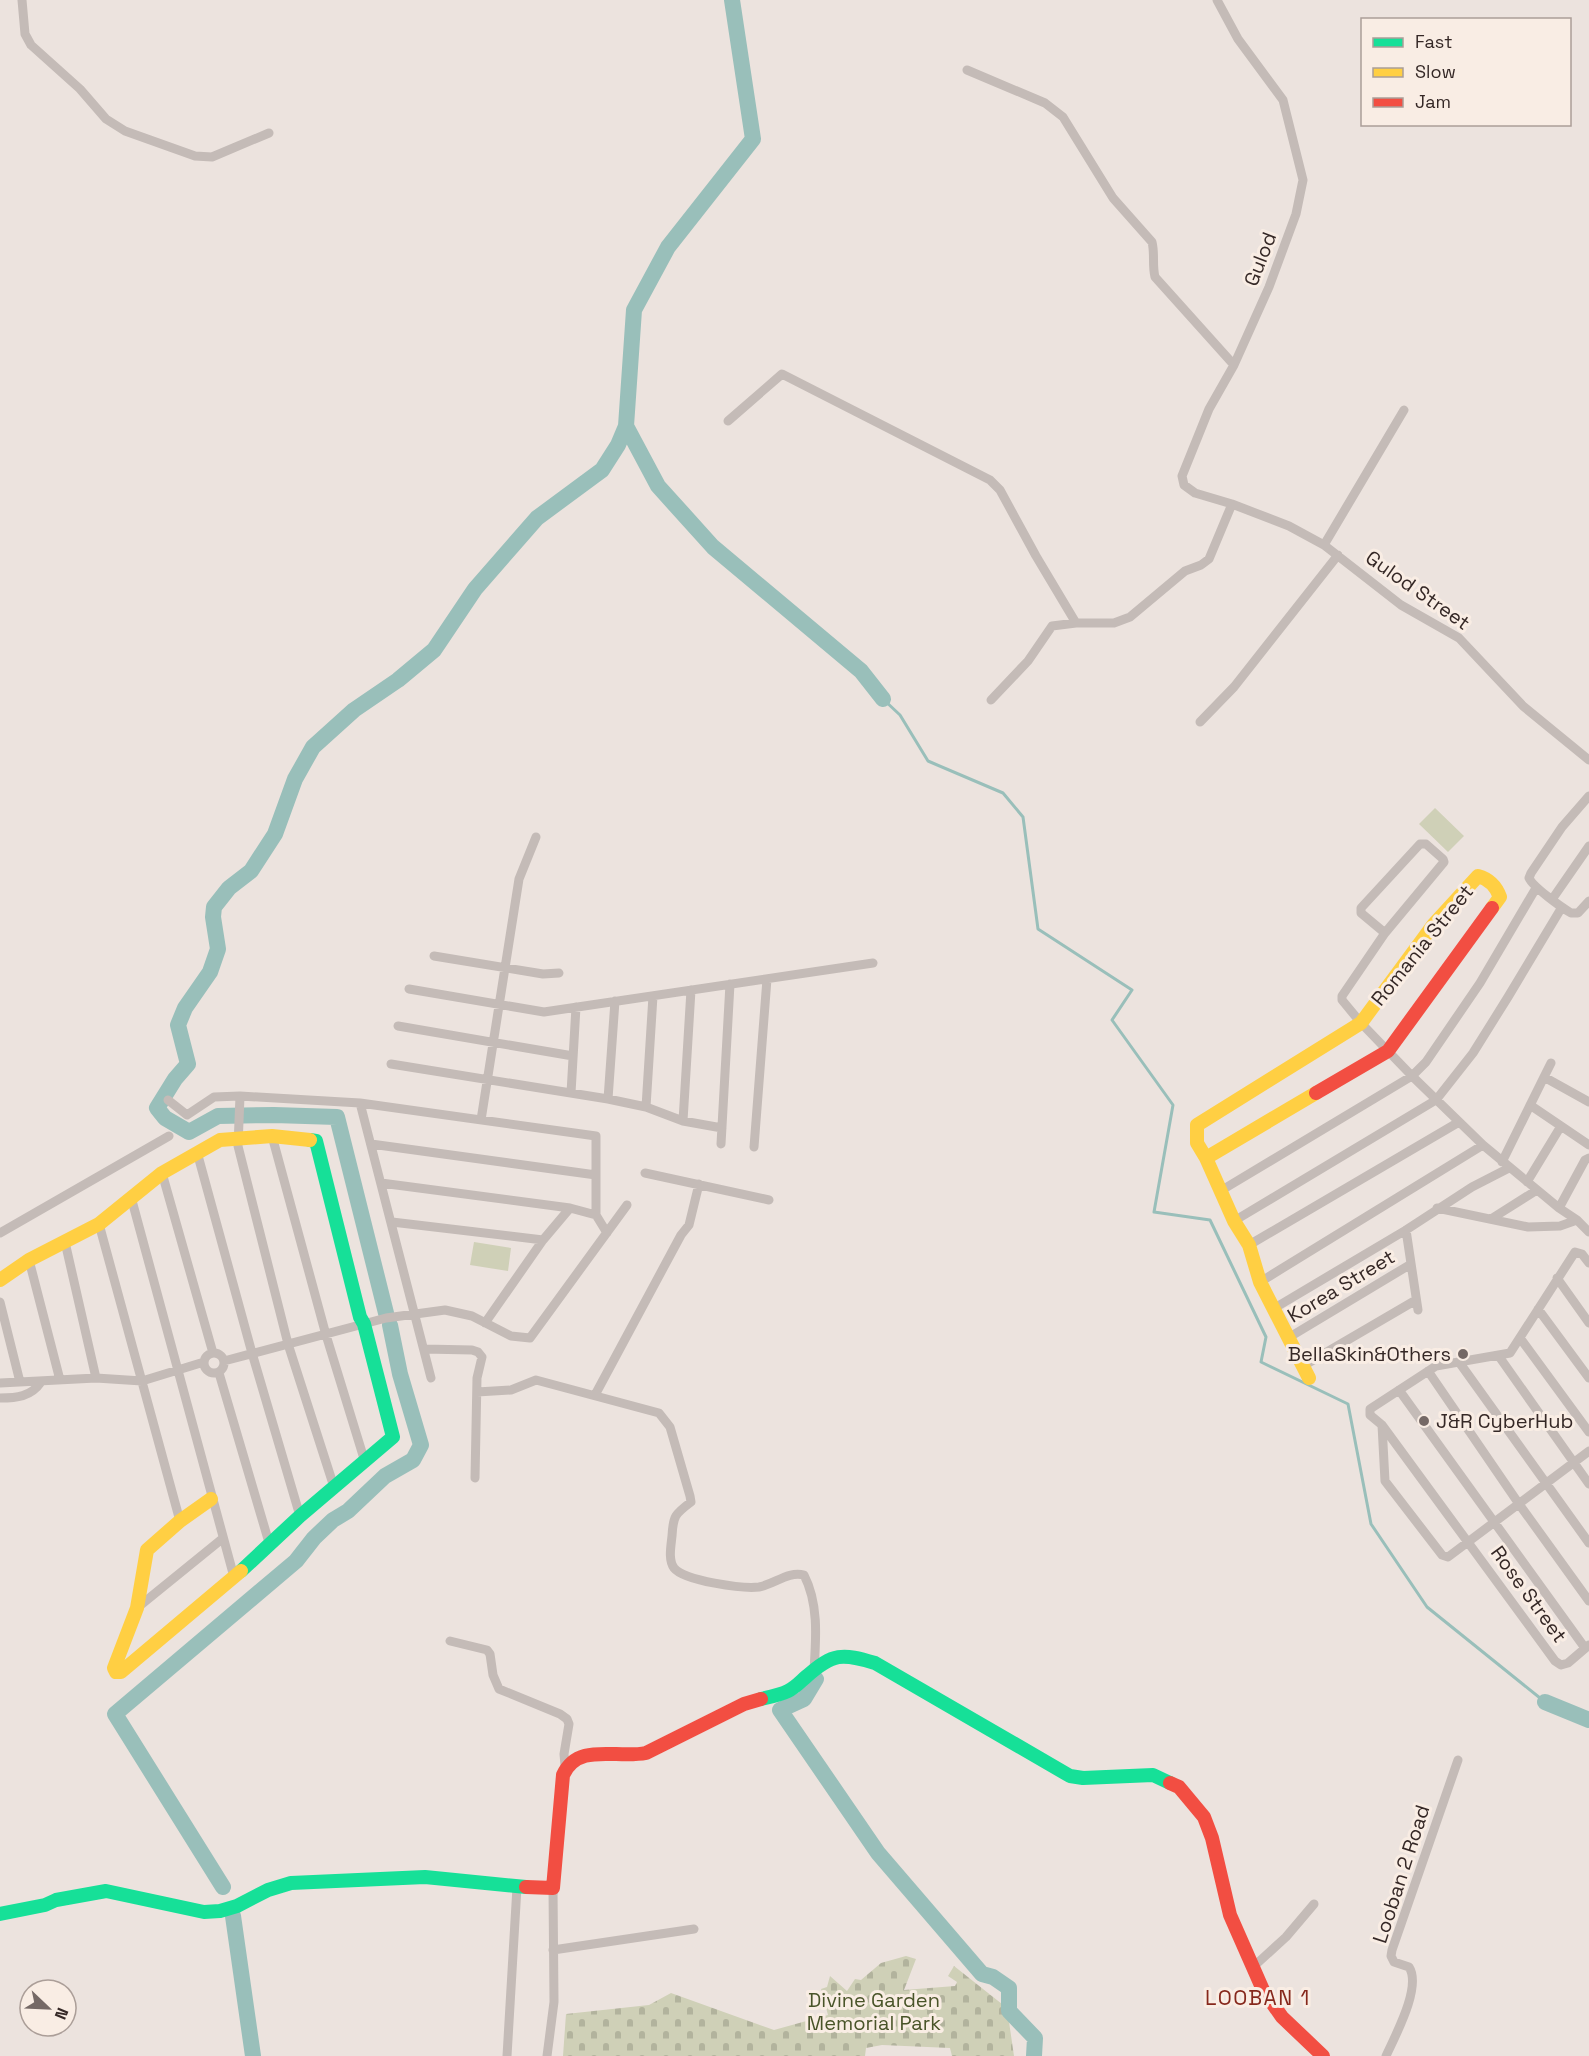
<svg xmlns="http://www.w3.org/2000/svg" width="1589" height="2056" viewBox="0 0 1589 2056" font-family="'Space Grotesk',sans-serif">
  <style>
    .cemetery { fill: url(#cemetery-stones) }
    .pitch { fill: #cfd0b7 }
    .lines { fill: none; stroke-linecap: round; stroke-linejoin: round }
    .stream { stroke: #99bfba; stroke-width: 3 }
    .river { stroke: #99bfba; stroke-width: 16 }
    .street { stroke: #c4bbb7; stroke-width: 9 }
    .fast { stroke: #16e098; stroke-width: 14 }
    .slow { stroke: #ffcf43; stroke-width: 14 }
    .jam { stroke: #f24e42; stroke-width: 14 }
    .poi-dot { fill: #756966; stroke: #f9ede4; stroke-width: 2 }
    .labels { text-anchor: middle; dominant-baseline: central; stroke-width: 6; stroke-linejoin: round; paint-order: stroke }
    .street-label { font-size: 20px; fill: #352826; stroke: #f9ede4 }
    .poi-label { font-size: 20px; fill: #352826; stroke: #f9ede4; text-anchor: end }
    .park-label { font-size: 20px; fill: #495429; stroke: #f9ede4 }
    .neighbourhood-label { font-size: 21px; letter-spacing: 1.5px; fill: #86281c; stroke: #f9ede4 }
  </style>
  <defs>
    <pattern id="cemetery-stones" width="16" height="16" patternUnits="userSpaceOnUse" patternTransform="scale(1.5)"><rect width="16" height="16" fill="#cfd0b7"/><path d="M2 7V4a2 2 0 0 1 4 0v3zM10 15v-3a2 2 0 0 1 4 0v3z" fill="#b2b39d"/></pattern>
  </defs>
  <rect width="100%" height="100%" fill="#ece3de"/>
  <path class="cemetery" d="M906 1956 916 1959 904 1990 955 1986 957 1982 948 1976 954 1966 1007 2008 1014 2056H952L950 2048 882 2045 866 2048 865 2056H563L566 2014 649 2005 671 1993 774 2030 828 2015 821 1989 827 1987 830 1976 847 1991 855 1979 861 1980 881 1963Z"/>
  <path class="pitch" d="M1435 808 1464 836 1448 852 1419 824Z
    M474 1242 511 1248 508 1271 470 1265Z"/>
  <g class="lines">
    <path class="stream" d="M883 699 900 715 928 761 1003 793 1023 817 1038 929 1132 990 1112 1020 1173 1105 1154 1212 1210 1220 1266 1337 1261 1362 1348 1404 1371 1524 1427 1607 1545 1702"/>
    <path class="river" d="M732 0 753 139 668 247 634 310 626 426 658 486 713 547 861 671 883 699
      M386 1313 337 1117 274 1115 218 1116 189 1132 165 1118 157 1108 175 1079 188 1064 178 1025 185 1008 210 972 218 949 213 917 214 907 229 888 251 871 275 834 295 779 313 747 354 710 398 680 434 650 475 589 537 518 602 470 618 445 626 426
      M816 1679 804 1699 780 1710 878 1853 982 1974 993 1977 1009 1988V2011L1035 2038 1034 2056
      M1545 1702 1589 1720
      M223 1887 115 1714 296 1561 314 1538 333 1520 348 1511 385 1476 413 1460 421 1445 400 1374 390 1325
      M233 1916 253 2056"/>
    <path class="street" d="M22 0 25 34 31 45 80 89 106 119 125 131 195 156 212 157 269 133
      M1217 0 1238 39 1283 100 1303 180 1296 214 1269 287 1234 365 1209 409 1182 476 1184 485 1195 493 1232 504 1289 526 1324 545 1401 605 1459 638 1523 706 1589 760
      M967 70 1045 103 1063 117 1113 198 1152 242C1155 254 1152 265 1155 277L1234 365
      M728 421 782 374 990 480 1000 490 1036 556 1076 623
      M1324 545 1404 410
      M991 700 1028 661 1052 626 1076 623H1114L1130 617 1185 571 1201 565 1209 559 1232 504
      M1200 722 1234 687 1338 555
      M1589 796 1562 827 1531 873 1529 878C1533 887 1561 907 1571 913H1578L1589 901
      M1553 898 1589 846
      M1385 933 1361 913V908L1420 844H1426L1443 859 1444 862 1385 933 1342 996V1000L1361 1023 1412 1076 1483 1145 1559 1208 1577 1220 1589 1232
      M434 956 543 974 559 973
      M409 989 544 1012 873 963
      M398 1026 573 1056
      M391 1064 608 1099 646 1107 683 1121 722 1128
      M1544 1077 1551 1063
      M571 1093 576 1007
      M240 1096 238 1146 288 1344 334 1487
      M608 1099 615 1001
      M168 1100 187 1115 214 1097 240 1096 360 1103 596 1136V1215L607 1233
      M360 1103 431 1378
      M1530 1105 1589 1145
      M646 1107 653 996
      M481 1120 519 879 536 837
      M683 1121 691 990
      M272 1136 326 1335 365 1462
      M371 1144 596 1175
      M721 1144 730 984
      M754 1147 767 979
      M197 1152 252 1353 300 1516
      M1502 1162 1544 1077 1589 1102
      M162 1173 213 1353
      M645 1173 769 1200
      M1527 1182 1561 1126
      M381 1183 570 1208 596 1215
      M1222 1190 1412 1076 1426 1062 1480 983 1536 888
      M131 1197 234 1577
      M1437 1208 1528 1227 1560 1226 1577 1220
      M1559 1208 1585 1160 1589 1158
      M1491 1219 1537 1190
      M1234 1221 1436 1100 1473 1053 1508 997 1562 907
      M392 1222 543 1240
      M99 1224 180 1521
      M1406 1230 1418 1310
      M0 1233 169 1136
      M65 1242 96 1378
      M1249 1245 1459 1122
      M29 1260 60 1380
      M1589 1263 1582 1254 1575 1252 1510 1353 1436 1366 1370 1409V1415L1382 1425 1555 1661 1561 1665 1568 1663 1589 1645
      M1557 1278 1589 1323
      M1260 1282 1483 1145
      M0 1302 20 1382
      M1273 1309 1406 1230 1472 1187 1509 1168
      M1538 1309 1589 1378
      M485 1323 543 1240 570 1208
      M1288 1338 1411 1264
      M1520 1338 1589 1432
      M424 1349 472 1350 478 1352 482 1357 477 1378 475 1478
      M204 1363a10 10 0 1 1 20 0a10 10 0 1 1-20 0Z
      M1498 1355 1589 1484
      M224 1361 386 1318 445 1310 472 1316 511 1336 530 1338 627 1205
      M1459 1362 1589 1543
      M1303 1366 1416 1300
      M1428 1371 1519 1504 1589 1601
      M219 1373 270 1546
      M0 1383 96 1378 142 1381 204 1362
      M1399 1390 1585 1648
      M477 1392 511 1390 536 1380 659 1413 670 1427 690 1496 691 1502C675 1514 673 1516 672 1536 671 1546 668 1560 674 1568 684 1581 744 1589 759 1587 775 1584 788 1571 804 1575 819 1604 816 1639 814 1670
      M595 1395 681 1235 689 1225 699 1184
      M0 1398C16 1398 31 1397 41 1382
      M1382 1425 1385 1481 1442 1555 1448 1557 1589 1451
      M137 1608 222 1539
      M450 1641 487 1650 490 1654 493 1675 499 1689 560 1714 567 1719 569 1724 564 1754 565 1765
      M553 1950 694 1929
      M1252 1968 1286 1937 1314 1904
      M507 2056 517 1887
      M547 2056 554 2002 553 1888
      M1386 2056C1395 2036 1422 1987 1409 1967L1394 1962 1391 1956 1392 1950 1458 1760"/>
    <path class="fast" d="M241 1571 300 1516 393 1437 364 1324 360 1317 316 1141 310 1140
      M761 1699C770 1697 780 1695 788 1691 795 1688 801 1681 807 1676 833 1653 842 1653 875 1663L1070 1776 1083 1778 1153 1775 1170 1783
      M0 1914 45 1905 56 1900 106 1891 204 1912 220 1911 237 1906 268 1890 291 1883 425 1877 526 1887"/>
    <path class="slow" d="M1206 1158 1197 1143V1125L1361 1023 1434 924 1478 876C1489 879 1496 886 1500 897L1492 908
      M0 1280 29 1260 99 1224 162 1173 220 1140 272 1136 310 1140
      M1309 1378 1260 1282 1249 1245 1234 1221 1206 1158 1316 1093
      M211 1499 180 1521 147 1550 137 1608 114 1668 116 1672H121L241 1571"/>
    <path class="jam" d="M1316 1093 1388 1051 1492 908
      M1170 1783 1179 1787 1204 1817 1212 1838 1230 1915 1263 1990 1282 2017 1323 2056
      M526 1887 553 1888 563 1775C578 1742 616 1759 646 1753L744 1704 761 1699"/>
  </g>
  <g class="poi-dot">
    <circle cx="1463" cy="1354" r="6"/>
    <circle cx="1424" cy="1421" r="6"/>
  </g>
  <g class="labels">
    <g class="street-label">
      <text transform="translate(1260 259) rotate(-69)">Gulod</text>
      <text transform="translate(1418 590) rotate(35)">Gulod Street</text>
      <text transform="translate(1422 945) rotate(-51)">Romania Street</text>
      <text transform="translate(1341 1286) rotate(-31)">Korea Street</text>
      <text transform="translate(1529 1594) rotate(54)">Rose Street</text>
      <text transform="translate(1401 1874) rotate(-72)">Looban 2 Road</text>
    </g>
    <g class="poi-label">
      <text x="1451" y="1354">BellaSkin&amp;Others</text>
      <text x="1436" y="1421" text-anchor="start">J&amp;R CyberHub</text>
    </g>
    <g class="park-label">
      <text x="874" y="2000">Divine Garden<tspan x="874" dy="23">Memorial Park</tspan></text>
    </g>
    <g class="neighbourhood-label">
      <text x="1258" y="1997">LOOBAN 1</text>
    </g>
  </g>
  <rect x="1361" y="18" width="210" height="108" fill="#f9ede4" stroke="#ab9e98" stroke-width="1.5"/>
  <rect x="1373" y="38" width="30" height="9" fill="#16e098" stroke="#ab9e98" stroke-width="1.5"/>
  <text x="1415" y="48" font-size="18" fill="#352826">Fast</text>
  <rect x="1373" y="68" width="30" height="9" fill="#ffcf43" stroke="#ab9e98" stroke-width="1.5"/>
  <text x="1415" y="78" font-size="18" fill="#352826">Slow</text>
  <rect x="1373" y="98" width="30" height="9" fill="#f24e42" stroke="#ab9e98" stroke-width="1.5"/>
  <text x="1415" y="108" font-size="18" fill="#352826">Jam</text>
  <g transform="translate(48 2008) rotate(113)"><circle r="28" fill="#f9ede4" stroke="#ab9e98" stroke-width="1.5"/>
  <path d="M0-4.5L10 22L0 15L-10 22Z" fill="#756966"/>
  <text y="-9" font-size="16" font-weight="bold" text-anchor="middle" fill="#352826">N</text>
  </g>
</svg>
